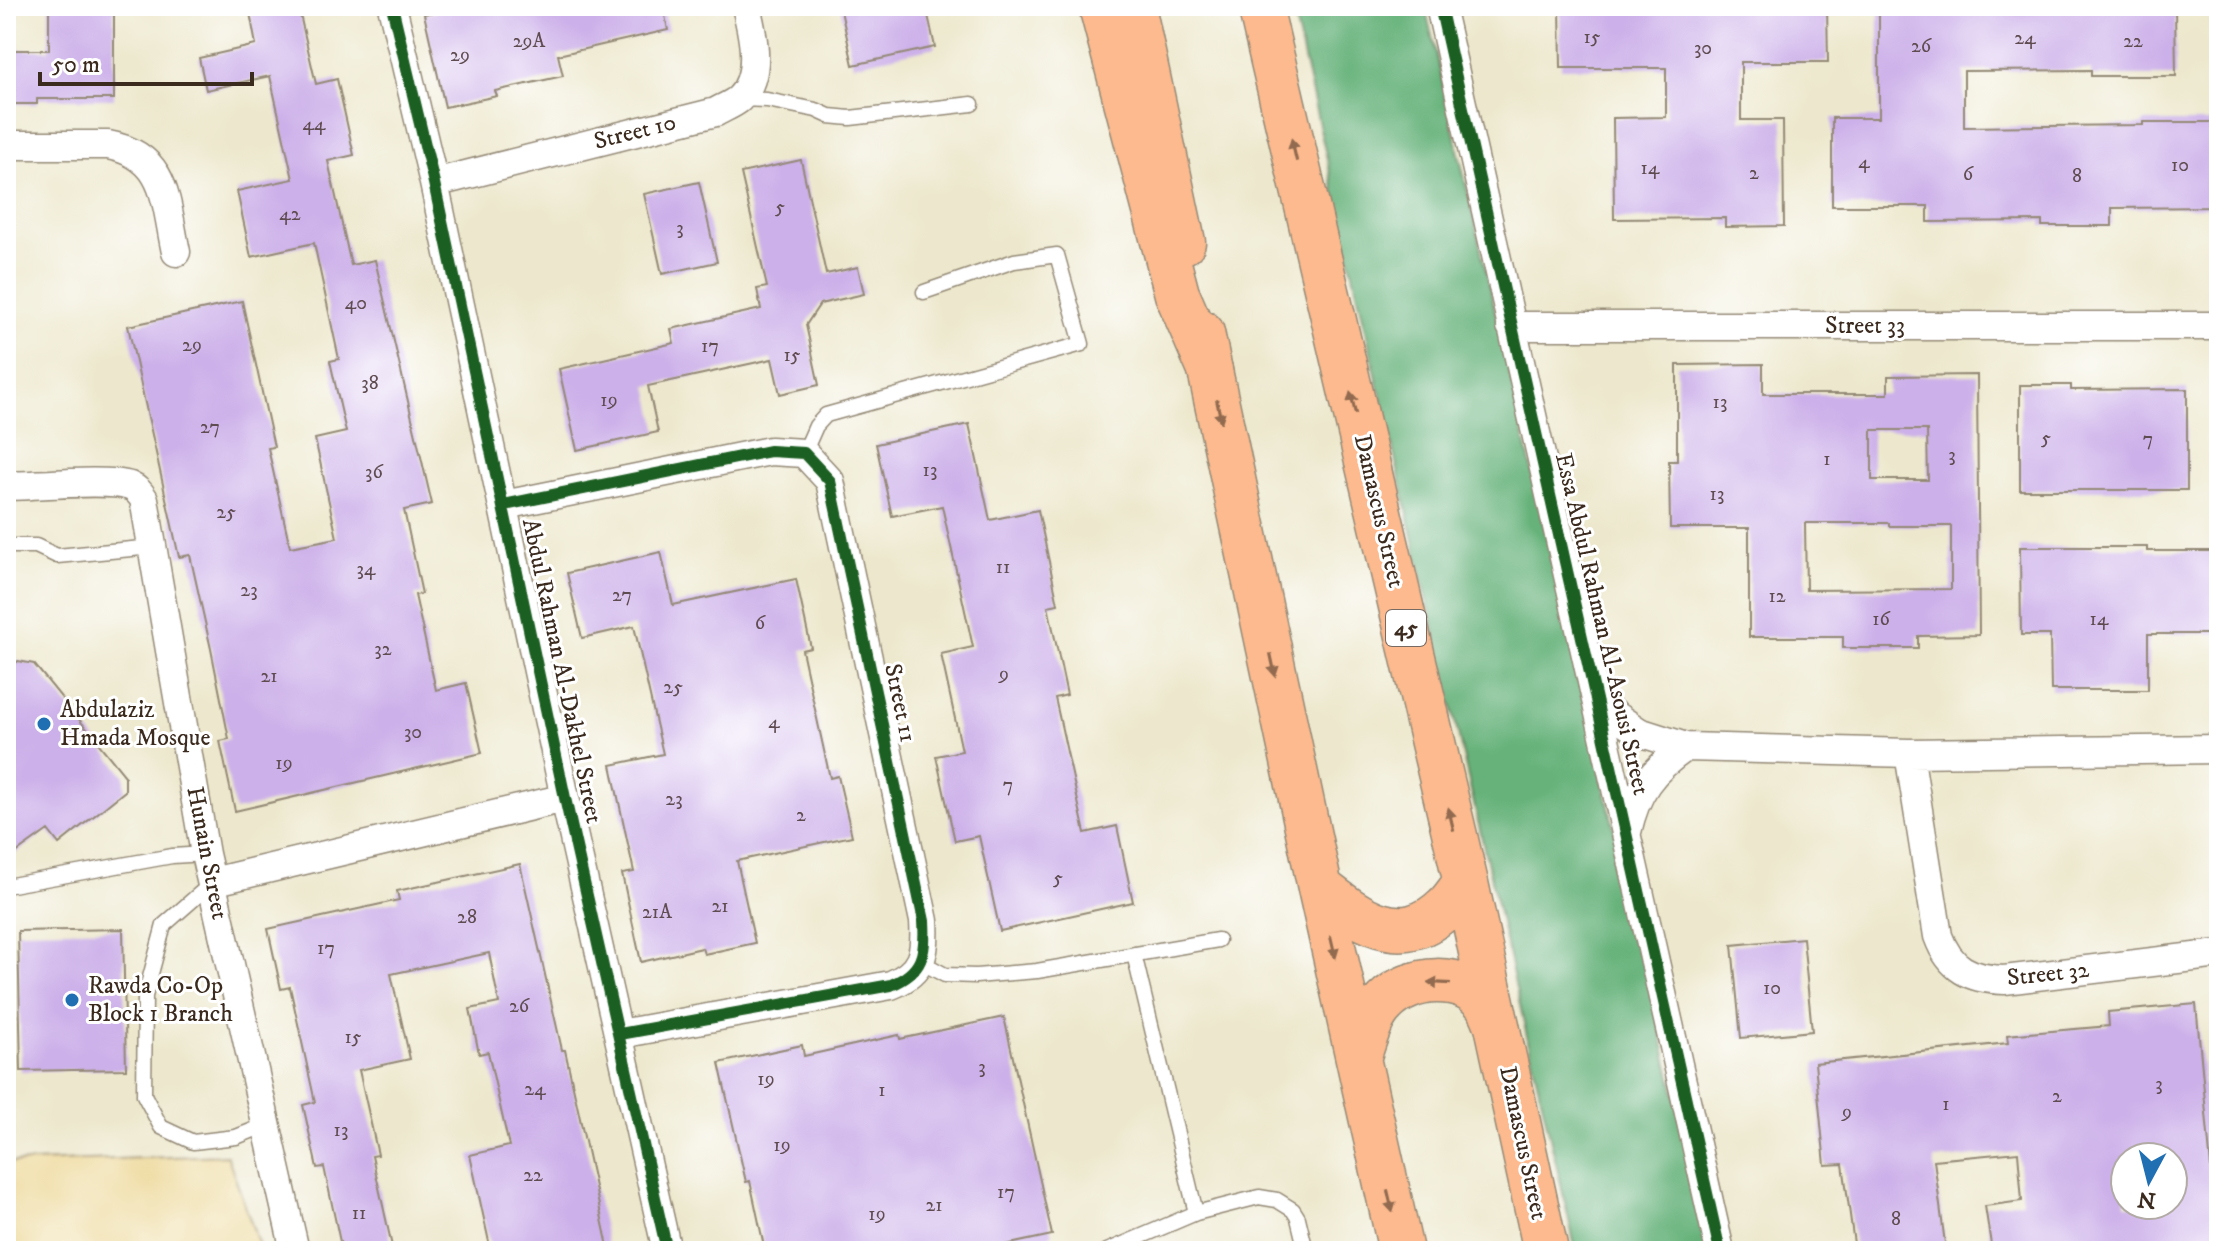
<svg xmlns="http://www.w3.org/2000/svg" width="2225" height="1257" viewBox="0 0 2225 1257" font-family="'IM FELL DW Pica',serif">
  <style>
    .forest { fill: #66b27a; stroke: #506e4c; stroke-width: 2 }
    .sand { fill: #eeda9e; stroke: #94825e; stroke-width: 2 }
    .building { fill: #ccb0e9; fill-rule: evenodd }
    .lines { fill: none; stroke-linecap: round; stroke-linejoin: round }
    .lane-casing { stroke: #948976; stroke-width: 17 }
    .street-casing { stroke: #948976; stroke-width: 31 }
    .primary-casing { stroke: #948976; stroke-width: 47 }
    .highway-casing { stroke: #948976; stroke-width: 47 }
    .lane { stroke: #fff; stroke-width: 14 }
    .street { stroke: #fff; stroke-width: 28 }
    .primary { stroke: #fcba8e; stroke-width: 44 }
    .highway { stroke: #fcba8e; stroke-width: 44 }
    .cycleway-casing { stroke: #fff; stroke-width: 17 }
    .cycleway { stroke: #1b5e20; stroke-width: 12 }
    .oneway { fill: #926b50 }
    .poi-dot { fill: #1f6fb2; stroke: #fff; stroke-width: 3 }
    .labels { text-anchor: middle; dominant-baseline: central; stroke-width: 6; stroke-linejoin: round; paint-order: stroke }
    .number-label { font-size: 20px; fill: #5f4c51 }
    .shield { fill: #fff; stroke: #766a62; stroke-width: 2 }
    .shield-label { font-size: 22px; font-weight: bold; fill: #3b2a1e }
    .street-label { font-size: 24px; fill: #3b2a1e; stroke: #fff }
    .poi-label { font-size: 24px; fill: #3b2a1e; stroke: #fff; text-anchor: start }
  </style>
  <rect width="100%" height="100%" fill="#fff"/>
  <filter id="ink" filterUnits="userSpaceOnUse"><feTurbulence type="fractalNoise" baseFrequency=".0125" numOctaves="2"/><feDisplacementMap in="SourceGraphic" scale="16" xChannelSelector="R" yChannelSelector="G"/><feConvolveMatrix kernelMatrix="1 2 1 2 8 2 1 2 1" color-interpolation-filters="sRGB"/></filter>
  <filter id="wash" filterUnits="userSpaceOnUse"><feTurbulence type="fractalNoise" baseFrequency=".006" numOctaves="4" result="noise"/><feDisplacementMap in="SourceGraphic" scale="32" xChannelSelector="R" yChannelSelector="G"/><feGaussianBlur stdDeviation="1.8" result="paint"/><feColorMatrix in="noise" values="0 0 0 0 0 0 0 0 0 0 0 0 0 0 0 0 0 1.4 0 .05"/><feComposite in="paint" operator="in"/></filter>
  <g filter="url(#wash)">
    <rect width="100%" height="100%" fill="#ede8cd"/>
    <path class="forest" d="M1292 6H1425L1711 1251H1576Z"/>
    <path class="sand" d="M227 1155 261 1251H6V1163Z"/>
    <g id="blocks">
      <path class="building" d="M49 6H114V99H37V104H6V50H49Z
        M283 6H298L316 84 337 79 354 155 328 161 351 265 375 260 432 504 404 510 422 594 415 595 436 690 466 683 482 753 235 811 220 741 229 739 211 649 190 555 179 557 128 326 242 301 274 447 268 448 290 547 337 538 315 439 346 432 330 361 339 359 314 243 251 257 237 191 293 179 270 76 206 90 199 58 256 45 250 13Z
        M460 6H663L668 30 558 55 563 76 495 91 497 96 445 107 424 14Z
        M840 6H926L935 47 853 65Z
        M1560 6H1827L1828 62H1741V120H1783L1784 226 1725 227V218L1614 219 1613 118 1666 117V68H1561Z
        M1879 6H2175L2176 76H2091V70L1964 71V127L2143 125V122H2217L2218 207 2112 208V226H2042V221L1928 222V206H1832V118H1879Z
        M801 160 826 274 858 267 864 294 820 304 806 325 819 385 780 394 772 359 648 386 658 432 577 450 559 369 674 343 671 329 761 309 757 289 767 287 741 173Z
        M699 182 717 262 662 274 644 194Z
        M1763 364V394H1888V376L1977 375 1979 635 1918 636V648H1843V637H1749V528H1670L1669 461H1677V365ZM1872 430H1927L1928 480H1872ZM1805 523H1889V526H1951V589L1806 590Z
        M2020 385H2071V390L2187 389V490H2020Z
        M969 424 990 520 1038 510 1058 604 1048 606 1067 695 1055 698 1085 833 1117 826 1133 902 1000 931 979 836 955 841 936 756 962 751 941 654 973 647 942 506 892 516 876 444Z
        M2020 547H2147V551H2219V634H2148V690H2051L2050 635H2021Z
        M661 552 673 605 796 579 811 648 802 650 830 778 838 776 852 836 737 861 755 943 704 954 702 948 641 962 622 874 634 872 611 765 663 754 634 626 582 638 567 573Z
        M18 661 34 664 125 776V791L59 844 48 830 6 860V672Z
        M520 864 562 1050H565L609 1251H491L470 1155 509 1146 488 1052 479 1054 470 1009 499 1003 489 953 391 974 410 1059 359 1070 378 1155 372 1156 393 1251H342L324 1167 317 1168 303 1105 315 1102 290 987 281 989 268 929 399 900 397 891Z
        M123 929 126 1069 21 1071 18 931Z
        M1803 938 1812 1031 1741 1038 1732 945Z
        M2196 1004 2212 1178 2219 1177V1251H1992L1985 1206 2022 1201 2018 1152 1934 1160 1946 1251H1855L1843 1164 1825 1165 1815 1063 2008 1043 2007 1035 2109 1026 2108 1012ZM2125 1157H2173V1205H2125Z
        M1004 1017 1052 1235 982 1250 981 1246 959 1251H765L750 1181 746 1182 719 1063 802 1045 804 1056 899 1035 900 1039Z"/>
    </g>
  </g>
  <g filter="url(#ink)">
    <use href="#blocks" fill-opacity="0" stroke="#948976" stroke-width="2"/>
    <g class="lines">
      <g class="lane-casing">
        <path id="lane" d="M739 99 767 100 816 110 829 116 850 118 972 104
          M804 453 816 426 826 415 1082 344 1057 255 1014 261 924 292
          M6 546H36L57 556 153 547
          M212 883 164 925 145 996 144 1095 161 1127 193 1142 236 1137 266 1125
          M6 886 172 856 205 854
          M1134 954 1196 1213
          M921 962 945 975 976 976 1037 971 1218 940
          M1107 1251 1196 1213 1259 1197 1277 1200 1293 1210 1298 1218 1306 1251"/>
      </g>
      <g class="street-casing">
        <path id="street" d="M392 6 434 183 565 798 667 1251
          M1440 6 1720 1251
          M6 145H108C168 156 165 202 176 252
          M434 183 716 112C723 108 733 104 739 99 763 75 753 35 746 6
          M1511 326H2219
          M6 486C34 486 107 478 130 486 137 489 140 493 144 499L205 854 295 1251
          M504 505 770 451 804 453 830 481 924 921C926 953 923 972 891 985L620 1034
          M1598 704 1639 732 1686 747 1909 753 2219 749
          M1909 753 1938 936C1950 969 1970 979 2004 980L2219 954
          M1627 832C1636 791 1651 771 1686 747
          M212 882 565 798"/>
      </g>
      <g class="primary-casing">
        <path id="primary" d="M1133 6 1183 242
          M1260 6 1466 883 1546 1251
          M1202 333 1320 888 1401 1251
          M1320 888C1358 918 1401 951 1446 907 1454 900 1459 890 1466 883
          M1358 1058C1365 1039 1370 1016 1385 1002 1410 976 1463 972 1486 1003 1491 1009 1494 1018 1497 1025"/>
      </g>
      <g class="highway-casing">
        <path id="highway" d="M1101 6 1177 294 1210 370"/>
      </g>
      <use href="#lane" class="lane"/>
      <use href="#street" class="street"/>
      <use href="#primary" class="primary"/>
      <use href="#highway" class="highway"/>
      <g class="cycleway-casing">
        <path id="cycleway" d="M392 6 434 183 565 798 667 1251
          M1440 6 1720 1251
          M504 505 770 451 804 453 830 481 924 921C926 953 923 972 891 985L620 1034"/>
      </g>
      <use href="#cycleway" class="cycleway"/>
    </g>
    <defs><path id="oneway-solid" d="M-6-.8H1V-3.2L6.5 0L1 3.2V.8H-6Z" transform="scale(2)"/></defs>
    <g class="oneway">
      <use href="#oneway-solid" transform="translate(1294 150) rotate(-103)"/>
      <use href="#oneway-solid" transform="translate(1353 403) rotate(-103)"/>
      <use href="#oneway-solid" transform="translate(1219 411) rotate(78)"/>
      <use href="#oneway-solid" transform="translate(1273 665) rotate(78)"/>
      <use href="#oneway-solid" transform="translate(1451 819) rotate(-103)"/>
      <use href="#oneway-solid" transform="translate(1333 947) rotate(77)"/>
      <use href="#oneway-solid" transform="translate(1439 983) rotate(-177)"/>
      <use href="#oneway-solid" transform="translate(1390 1201) rotate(77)"/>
    </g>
  </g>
  <g class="poi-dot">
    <circle cx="44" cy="724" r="8"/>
    <circle cx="72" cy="1000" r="8"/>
  </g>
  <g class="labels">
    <g class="number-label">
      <text x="1592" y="37">15</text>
      <text x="2025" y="38">24</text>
      <text x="529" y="41">29A</text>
      <text x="2133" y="41">22</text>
      <text x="1921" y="46">26</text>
      <text x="1703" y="48">30</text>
      <text x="460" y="55">29</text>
      <text x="314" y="124">44</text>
      <text x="1864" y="162">4</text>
      <text x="2180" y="165">10</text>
      <text x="1650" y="168">14</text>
      <text x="1754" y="173">2</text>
      <text x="1968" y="174">6</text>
      <text x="2077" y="176">8</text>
      <text x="780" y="207">5</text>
      <text x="290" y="214">42</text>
      <text x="680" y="228">3</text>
      <text x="356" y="303">40</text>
      <text x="192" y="345">29</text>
      <text x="710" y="346">17</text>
      <text x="792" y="355">15</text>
      <text x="370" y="383">38</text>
      <text x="609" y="400">19</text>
      <text x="1720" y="402">13</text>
      <text x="210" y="427">27</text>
      <text x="2046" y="438">5</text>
      <text x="2148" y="439">7</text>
      <text x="1952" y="455">3</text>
      <text x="1827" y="459">1</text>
      <text x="930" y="470">13</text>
      <text x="374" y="472">36</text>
      <text x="1717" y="494">13</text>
      <text x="226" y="512">25</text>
      <text x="1003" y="567">11</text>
      <text x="366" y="569">34</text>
      <text x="249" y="590">23</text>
      <text x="622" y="595">27</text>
      <text x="1777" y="596">12</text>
      <text x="1881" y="619">16</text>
      <text x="2099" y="619">14</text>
      <text x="760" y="623">6</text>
      <text x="383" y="649">32</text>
      <text x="1004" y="674">9</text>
      <text x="269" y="676">21</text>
      <text x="673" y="687">25</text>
      <text x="774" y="722">4</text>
      <text x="413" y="732">30</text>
      <text x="284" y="763">19</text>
      <text x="1008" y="785">7</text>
      <text x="674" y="799">23</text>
      <text x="801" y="815">2</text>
      <text x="1058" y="878">5</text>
      <text x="720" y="906">21</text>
      <text x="657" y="912">21A</text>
      <text x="467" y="917">28</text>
      <text x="326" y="948">17</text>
      <text x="1772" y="988">10</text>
      <text x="519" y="1006">26</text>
      <text x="353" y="1037">15</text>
      <text x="982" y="1067">3</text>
      <text x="766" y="1079">19</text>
      <text x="2159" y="1084">3</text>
      <text x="535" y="1089">24</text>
      <text x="882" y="1090">1</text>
      <text x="2057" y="1096">2</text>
      <text x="1946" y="1104">1</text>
      <text x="1847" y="1112">9</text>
      <text x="341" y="1130">13</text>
      <text x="782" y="1145">19</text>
      <text x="533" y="1175">22</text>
      <text x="1006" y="1192">17</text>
      <text x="934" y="1205">21</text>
      <text x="359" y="1213">11</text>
      <text x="877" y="1214">19</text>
      <text x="1896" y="1219">8</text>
    </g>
    <rect class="shield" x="1386" y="610" width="40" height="36" rx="6"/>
    <g class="shield-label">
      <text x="1406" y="628">45</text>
    </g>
    <g class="street-label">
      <text transform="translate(635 132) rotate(-14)">Street 10</text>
      <text x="1865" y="326">Street 33</text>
      <text transform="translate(1379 511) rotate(77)">Damascus Street</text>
      <text transform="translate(1602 624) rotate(77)">Essa Abdul Rahman Al-Asousi Street</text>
      <text transform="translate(562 671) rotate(78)">Abdul Rahman Al-Dakhel Street</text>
      <text transform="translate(900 703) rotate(78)">Street 11</text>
      <text transform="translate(207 853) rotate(79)">Hunain Street</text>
      <text transform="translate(2048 974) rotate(-6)">Street 32</text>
      <text transform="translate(1523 1143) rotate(78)">Damascus Street</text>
    </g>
    <g class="poi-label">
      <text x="60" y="710">Abdulaziz<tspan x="60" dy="28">Hmada Mosque</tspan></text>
      <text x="88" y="986">Rawda Co-Op<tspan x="88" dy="28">Block 1 Branch</tspan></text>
    </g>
  </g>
  <rect width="2225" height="1257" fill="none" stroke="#fff" stroke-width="32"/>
  <g transform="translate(2149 1181) rotate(187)"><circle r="38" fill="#ffffff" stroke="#b1aaa5" stroke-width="2"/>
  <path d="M0-6L14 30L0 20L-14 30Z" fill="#1f6fb2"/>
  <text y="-12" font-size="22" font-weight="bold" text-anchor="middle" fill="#3b2a1e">N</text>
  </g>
  <path d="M40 72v12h212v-12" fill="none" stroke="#3b2a1e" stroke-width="4"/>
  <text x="52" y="72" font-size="24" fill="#3b2a1e" stroke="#ffffff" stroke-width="6" paint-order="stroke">50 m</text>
</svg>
